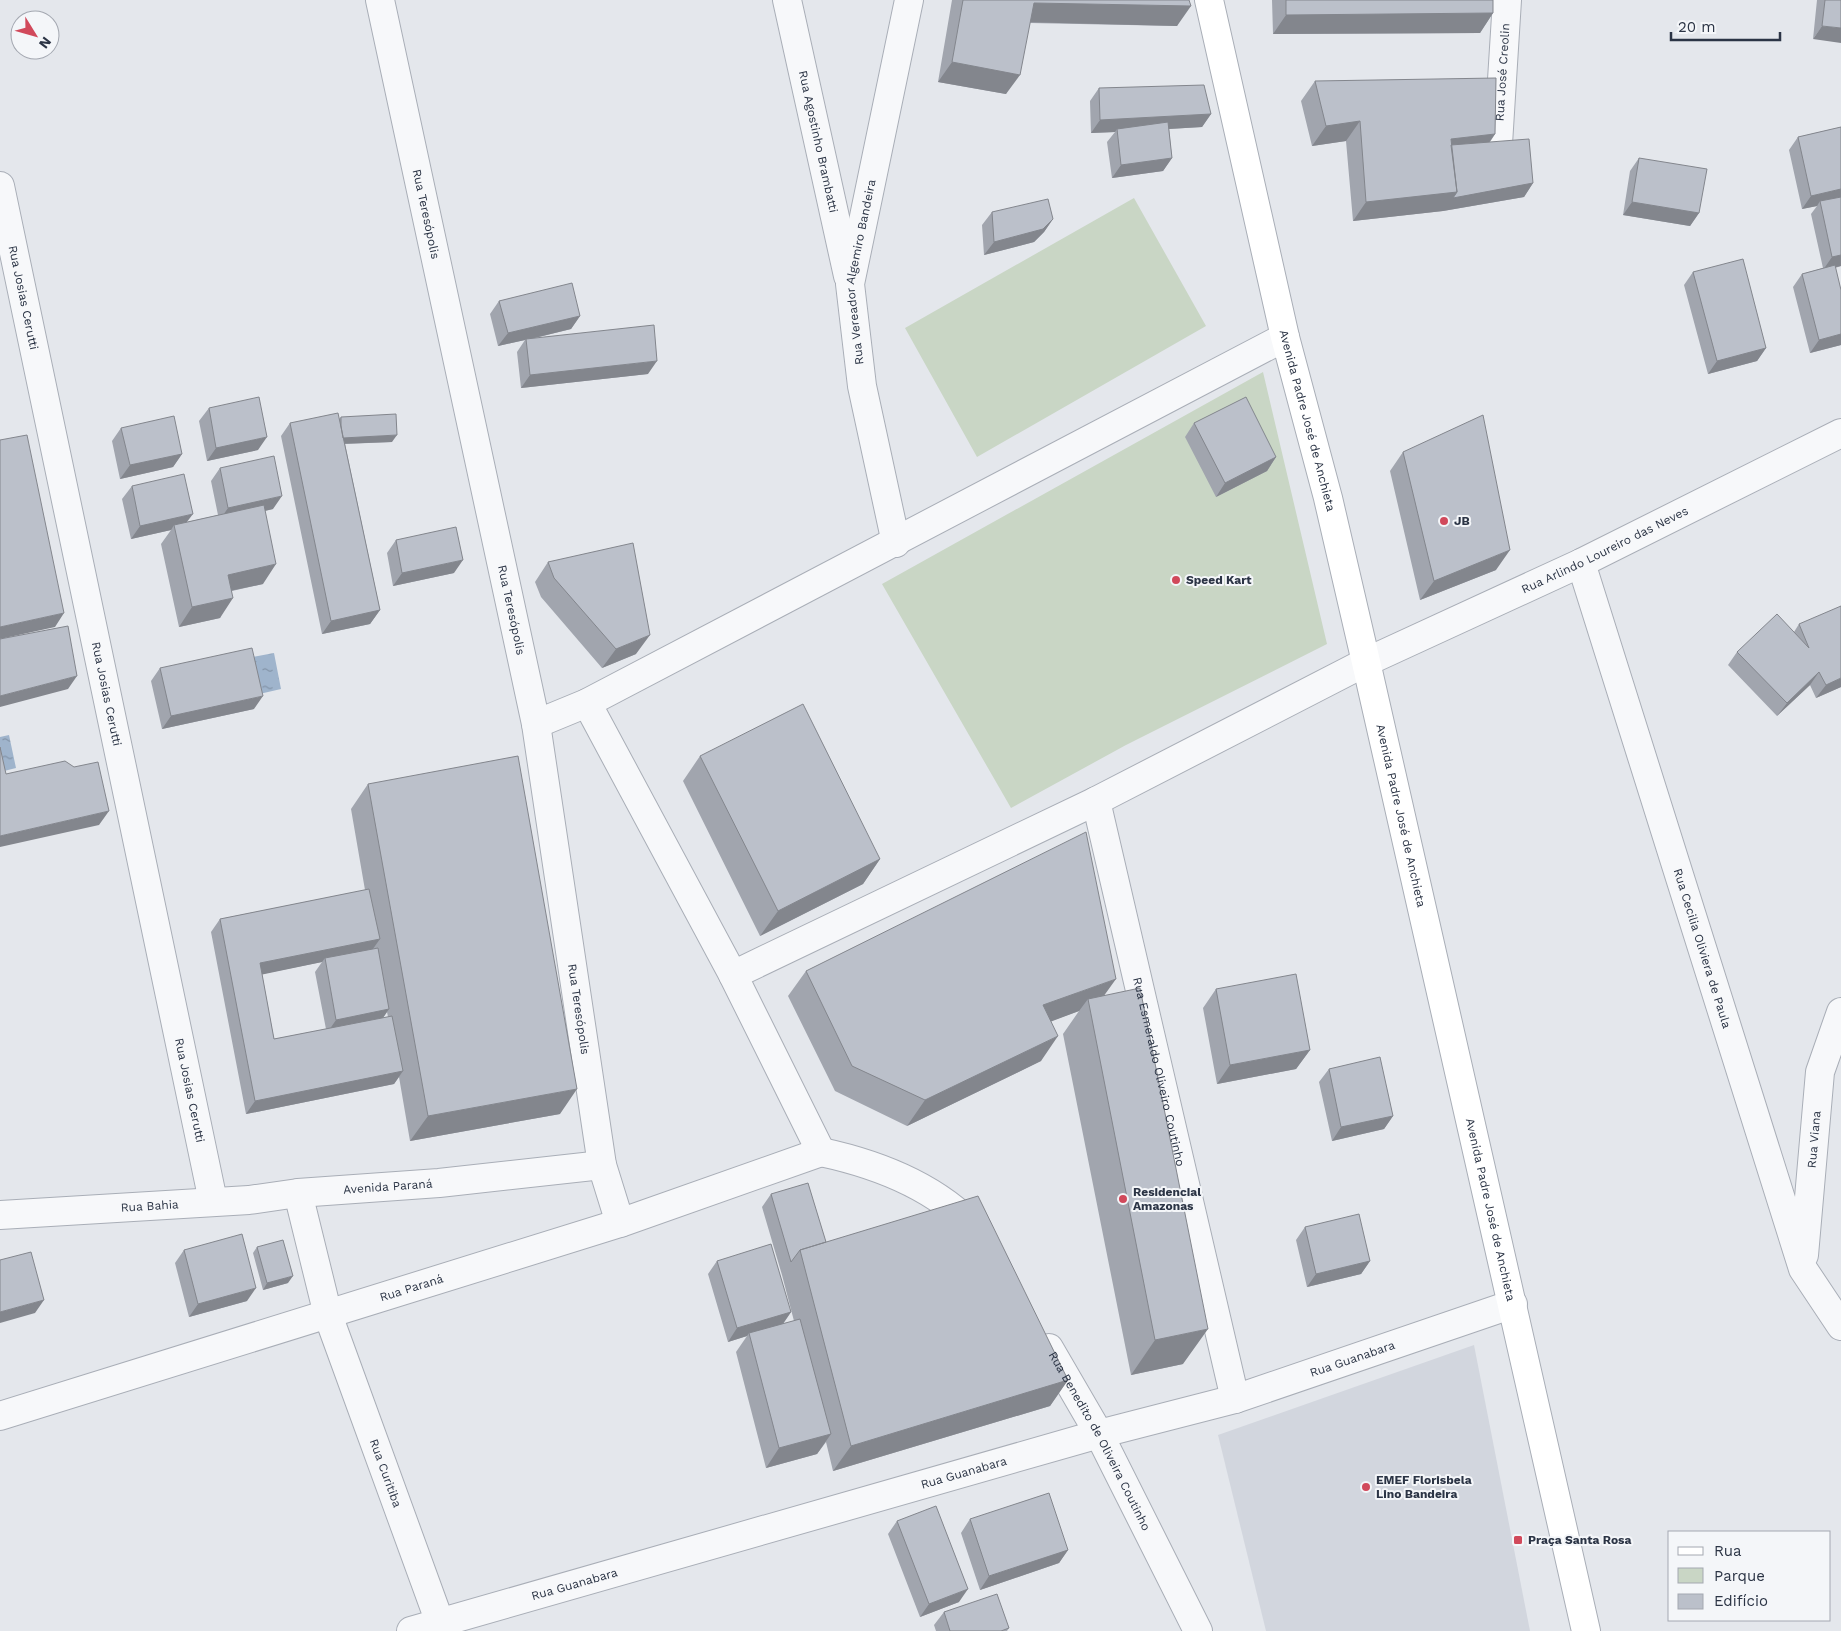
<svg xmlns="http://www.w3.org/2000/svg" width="1841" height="1631" viewBox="0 0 1841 1631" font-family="'Work Sans',sans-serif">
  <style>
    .built { fill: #d2d6de }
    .green { fill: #c9d6c5 }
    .water { fill: url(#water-ripples) }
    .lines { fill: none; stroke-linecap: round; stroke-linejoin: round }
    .street-casing { stroke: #a9aeb7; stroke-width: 30 }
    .secondary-casing { stroke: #a9aeb7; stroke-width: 30 }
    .street { stroke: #f7f8fa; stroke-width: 28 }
    .secondary { stroke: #fff; stroke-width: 28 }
    .wall { fill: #a1a5ae; fill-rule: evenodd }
    .shaded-wall { fill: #83868d }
    .building { fill: #bbc0ca; stroke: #83868d }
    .poi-dot { fill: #d1495b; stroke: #f4f6f9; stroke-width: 2 }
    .labels { text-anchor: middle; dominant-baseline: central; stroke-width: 4; stroke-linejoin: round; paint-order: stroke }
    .street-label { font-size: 12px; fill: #2b3445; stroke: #f4f6f9 }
    .poi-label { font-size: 12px; font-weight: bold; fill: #2b3445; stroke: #f4f6f9; text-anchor: start }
  </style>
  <defs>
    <pattern id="water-ripples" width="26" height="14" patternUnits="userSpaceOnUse" patternTransform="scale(1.25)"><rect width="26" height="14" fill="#9fb4cc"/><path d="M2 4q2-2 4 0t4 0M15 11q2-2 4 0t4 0" fill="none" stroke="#8293a7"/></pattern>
  </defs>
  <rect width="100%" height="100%" fill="#e4e7ec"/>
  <path class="built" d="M1474 1345 1530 1631H1266L1218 1435Z"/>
  <path class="green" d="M1134 198 1206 326 977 457 905 328Z
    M1263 372 1327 644 1126 745 1011 808 882 584Z"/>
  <path class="water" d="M274 653 281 689 255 695 247 658Z
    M9 735 16 768 0 772V737Z"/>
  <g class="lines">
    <g class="street-casing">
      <g id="street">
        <path id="s1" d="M380 0 536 724 602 1165 620 1223"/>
        <path id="s2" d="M787 0 848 276"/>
        <path id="s3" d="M1498 144 1507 0"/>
        <path id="s4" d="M0 186 213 1201"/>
        <path id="s5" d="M896 543 862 386 850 284 909 0"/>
        <path id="s6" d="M1581 563 1803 1269 1841 1326"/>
        <path d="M587 703 733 975 821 1152"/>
        <path d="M536 724 587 703 1285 337"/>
        <path id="s7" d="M1096 801 1235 1399"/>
        <path id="s8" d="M733 975 1096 801 1366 662 1581 563 1841 433"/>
        <path d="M821 1152C877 1164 935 1186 975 1229"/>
        <path id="s9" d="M298 1193 328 1315 443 1631"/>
        <path id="s10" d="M0 1215 249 1200 298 1193 439 1183 602 1165"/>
        <path id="s11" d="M1804 1255 1820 1072 1841 1012"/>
        <path id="s12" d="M1049 1348 1099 1434 1198 1631"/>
        <path id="s13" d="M0 1416 620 1223 821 1152"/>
        <path id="s14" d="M411 1631 1099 1434 1235 1399 1513 1304"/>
      </g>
    </g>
    <g class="secondary-casing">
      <g id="secondary">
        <path id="s15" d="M1209 0 1285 337 1328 498 1366 662 1586 1631"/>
      </g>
    </g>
    <use href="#street" class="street"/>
    <use href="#secondary" class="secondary"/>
  </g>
  <path class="wall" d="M952 0H1189L1177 26 1030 23 1006 94 938 82Z
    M1272 0H1493V13L1480 33 1273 34Z
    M1817 0H1841L1813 39Z
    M1315 81 1495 134 1490 142 1533 183 1524 197 1443 211 1353 221 1346 141 1312 146 1301 101Z
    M1099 88 1211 114 1202 127 1169 129 1172 158 1163 171 1112 178 1107 142 1115 132 1091 133 1090 101Z
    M1841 127V266L1835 268 1841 290V345L1810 353 1793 287 1802 274 1823 268 1811 214 1817 206 1802 209 1789 150 1798 137Z
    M1639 158 1699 213 1690 226 1623 215 1630 171Z
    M992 212 1053 219 1044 232 1034 242 984 255 982 225Z
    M1693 272 1766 348 1757 361 1708 374 1684 285Z
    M499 301 580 316 571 329 535 338 648 374 521 388 517 352 525 340 498 346 490 314Z
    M209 408 258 450 207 461 199 421Z
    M341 417 392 442 345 444 380 610 370 624 322 634 281 436 290 423 339 419Z
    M1194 423 1276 457 1267 471 1216 497 1185 437Z
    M121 428 182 454 173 467 120 479 112 441Z
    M1403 452 1496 570 1420 600 1390 471Z
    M220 468 273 509 265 511 263 584 232 591 220 618 179 627 161 544 171 530 131 539 122 499 132 486 187 522 218 515 211 481Z
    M396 540 454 573 393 586 387 553Z
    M548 562 636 654 602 668 541 597 535 582Z
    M1799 624 1841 687 1816 698 1810 685 1777 716 1728 665 1737 652 1794 632Z
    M160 668 254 709 162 729 151 681Z
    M700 756 880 859 863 884 760 936 683 781Z
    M368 784 560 1114 410 1141 399 1077 394 1084 246 1114 211 932 220 919 365 890 351 809ZM322 962 315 972 326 1029 274 1039 262 974ZM387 1012 388 1017 383 1018Z
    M806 971 1104 995 1183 1364 1131 1375 1063 1034 1079 1011 1051 1021 1041 1061 907 1126 835 1091 788 996Z
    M1216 989 1310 1050 1296 1069 1217 1084 1203 1008Z
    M1329 1069 1393 1116 1384 1129 1332 1141 1319 1082Z
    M771 1194 826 1242 1068 1380 1050 1406 833 1471 826 1442 817 1454 766 1468 736 1352 747 1336 728 1342 708 1274 717 1261 791 1312 783 1324 794 1321 782 1275 762 1207Z
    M1305 1227 1370 1261 1361 1274 1307 1287 1296 1240Z
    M257 1247 288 1283 263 1290 253 1253Z
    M184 1250 247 1301 189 1317 175 1263Z
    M970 1519 1068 1550 1059 1563 980 1590 961 1533Z
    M897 1521 959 1602 920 1617 888 1534Z
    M944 1612 1009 1628 1007 1631H936L934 1625Z"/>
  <path class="shaded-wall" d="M1034 3 1191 6 1177 26 1020 22Z
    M1493 13 1480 33 1273 34 1286 15Z
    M1822 26 1841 28V43L1813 39Z
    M952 62 1020 75 1006 94 938 82Z
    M1211 114 1202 127 1117 132V129L1115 132 1091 133 1100 120Z
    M1360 121 1346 141 1312 146 1326 126Z
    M1495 134 1481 154 1448 157 1451 139Z
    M1172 158 1163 171 1112 178 1121 165Z
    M1533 183 1524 197 1443 211 1353 221 1366 202Z
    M1841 189V200L1820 201 1817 206 1802 209 1811 196Z
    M1632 202 1699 213 1690 226 1623 215Z
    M1053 219 1044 232 1034 242 984 255 994 242Z
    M1841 255V266L1823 270 1832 257Z
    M580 316 571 329 526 340V339L525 340 498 346 508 333Z
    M1841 334V345L1810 353 1819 340Z
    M1766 348 1757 361 1708 374 1717 361Z
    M657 361 648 374 521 388 530 375Z
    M397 435 392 442 337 444 341 438Z
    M267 437 258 450 207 461 216 448Z
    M182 454 173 467 120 479 130 465Z
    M1276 457 1267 471 1216 497 1225 483Z
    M282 496 273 509 219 521 228 508Z
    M193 514 183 527 174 525 171 530 131 539 140 526Z
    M1510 550 1496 570 1420 600 1434 581Z
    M463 560 454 573 393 586 402 573Z
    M276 564 263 584 215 594 228 575Z
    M233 598 220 618 179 627 192 607Z
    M380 610 370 624 322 634 331 621Z
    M64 613 55 627 0 639V627Z
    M650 635 636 654 602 668 616 649Z
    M1819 672 1810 685 1777 716 1787 703Z
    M77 676 68 689 0 707V696Z
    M1841 678V687L1816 698 1826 685Z
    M263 696 254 709 162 729 171 716Z
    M109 811 99 825 0 847V836Z
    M880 859 863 884 760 936 778 911Z
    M380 939 370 953 325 958 322 962 251 977 260 963Z
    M1116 979 1098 1004 1088 999 1079 1011 1026 1031 1043 1005Z
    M389 1009 380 1022 327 1033 336 1020Z
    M1058 1036 1041 1061 907 1126 925 1100Z
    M1310 1050 1296 1069 1217 1084 1230 1065Z
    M403 1071 394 1084 246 1114 255 1101Z
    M577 1089 560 1114 410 1141 428 1116Z
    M1393 1116 1384 1129 1332 1141 1341 1127Z
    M1370 1261 1361 1274 1307 1287 1316 1274Z
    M293 1276 288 1283 263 1290 267 1283Z
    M256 1288 247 1301 189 1317 198 1304Z
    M44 1300 35 1313 0 1323V1312Z
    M791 1312 782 1325 749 1333 747 1336 728 1342 737 1328Z
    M1208 1329 1183 1364 1131 1375 1155 1340Z
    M1068 1380 1050 1406 833 1471 851 1446Z
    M831 1434 817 1454 766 1468 779 1448Z
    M1068 1550 1059 1563 980 1590 989 1576Z
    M968 1589 959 1602 920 1617 929 1604Z"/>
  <path class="building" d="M963 0H1189L1191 6 1034 3 1020 75 952 62Z
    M1286 0H1493V13L1286 15Z
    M1825 0H1841V28L1822 26Z
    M1496 78 1495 134 1451 139 1457 192 1366 202 1360 121 1326 126 1315 81Z
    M1204 85 1211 114 1100 120 1099 88Z
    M1168 122 1172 158 1121 165 1117 129Z
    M1841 127V189L1811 196 1798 137Z
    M1529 139 1533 183 1453 198 1457 192 1451 145Z
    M1639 158 1707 169 1699 213 1632 202Z
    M1841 197V255L1832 257 1820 201Z
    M1048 199 1053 219 1043 229 994 242 992 212Z
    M1743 259 1766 348 1717 361 1693 272Z
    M1835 265 1841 290V334L1819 340 1802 274Z
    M572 283 580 316 508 333 499 301Z
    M654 325 657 361 530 375 526 339Z
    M259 397 267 437 216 448 209 408Z
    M1246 397 1276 457 1225 483 1194 423Z
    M338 413 380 610 331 621 290 423Z
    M396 414 397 435 343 438 341 426V417Z
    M1483 415 1510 550 1434 581 1403 452Z
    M174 416 182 454 130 465 121 428Z
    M27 435 64 613 0 627V440Z
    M274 456 282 496 228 508 220 468Z
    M184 474 193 514 140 526 132 486Z
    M264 505 276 564 228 575 233 598 192 607 174 525Z
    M456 527 463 560 402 573 396 540Z
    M633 543 650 635 616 649 554 578 548 562Z
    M1841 606V678L1826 685 1819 672 1787 703 1737 652 1777 614 1809 648 1799 624Z
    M68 626 77 676 0 696V639Z
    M252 648 263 696 171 716 160 668Z
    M803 704 880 859 778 911 700 756Z
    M0 747 6 774 65 761 74 767 98 762 109 811 0 836Z
    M518 756 577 1089 428 1116 368 784Z
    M1086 832 1116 979 1043 1005 1058 1036 925 1100 852 1066 806 971Z
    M369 889 380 939 260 963 274 1039 392 1016 403 1071 255 1101 220 919Z
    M378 948 389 1009 336 1020 325 958Z
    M1296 974 1310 1050 1230 1065 1216 989Z
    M1140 988 1208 1329 1155 1340 1088 999Z
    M1380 1057 1393 1116 1341 1127 1329 1069Z
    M808 1183 826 1242 800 1250 791 1262 771 1194Z
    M978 1196 1068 1380 851 1446 800 1250Z
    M1359 1214 1370 1261 1316 1274 1305 1227Z
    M242 1234 256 1288 198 1304 184 1250Z
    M283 1240 293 1276 267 1283 257 1247Z
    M771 1244 791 1312 737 1328 717 1261Z
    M31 1252 44 1300 0 1312V1260Z
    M800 1319 831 1434 779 1448 749 1333Z
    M1049 1493 1068 1550 989 1576 970 1519Z
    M936 1506 968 1589 929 1604 897 1521Z
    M997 1594 1009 1628 1001 1631H950L944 1612Z"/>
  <g class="poi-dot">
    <circle cx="1444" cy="521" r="5"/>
    <circle cx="1176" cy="580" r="5"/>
    <circle cx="1123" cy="1199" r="5"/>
    <circle cx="1366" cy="1487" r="5"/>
    <rect x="1513" y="1535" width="10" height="10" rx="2.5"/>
  </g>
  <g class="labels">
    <g class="street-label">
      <text stroke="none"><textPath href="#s3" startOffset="72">Rua José Creolin</textPath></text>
      <text stroke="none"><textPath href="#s2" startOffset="145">Rua Agostinho Brambatti</textPath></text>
      <text stroke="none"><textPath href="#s1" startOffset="219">Rua Teresópolis</textPath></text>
      <text stroke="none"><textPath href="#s5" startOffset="276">Rua Vereador Algemiro Bandeira</textPath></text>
      <text stroke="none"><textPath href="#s4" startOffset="114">Rua Josias Cerutti</textPath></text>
      <text stroke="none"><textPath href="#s15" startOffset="432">Avenida Padre José de Anchieta</textPath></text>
      <text stroke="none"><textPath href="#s8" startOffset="970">Rua Arlindo Loureiro das Neves</textPath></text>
      <text stroke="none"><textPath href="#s1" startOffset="624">Rua Teresópolis</textPath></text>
      <text stroke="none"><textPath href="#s4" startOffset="519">Rua Josias Cerutti</textPath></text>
      <text stroke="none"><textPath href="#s15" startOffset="838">Avenida Padre José de Anchieta</textPath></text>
      <text stroke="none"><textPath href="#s6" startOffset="404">Rua Cecilia Oliviera de Paula</textPath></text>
      <text stroke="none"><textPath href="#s1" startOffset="1029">Rua Teresópolis</textPath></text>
      <text stroke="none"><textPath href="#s7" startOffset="278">Rua Esmeraldo Oliveiro Coutinho</textPath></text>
      <text stroke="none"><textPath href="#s4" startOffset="924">Rua Josias Cerutti</textPath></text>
      <text stroke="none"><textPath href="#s11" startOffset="116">Rua Viana</textPath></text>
      <text stroke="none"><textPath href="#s10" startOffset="389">Avenida Paraná</textPath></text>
      <text stroke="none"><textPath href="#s10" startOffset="150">Rua Bahia</textPath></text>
      <text stroke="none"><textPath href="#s15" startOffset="1242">Avenida Padre José de Anchieta</textPath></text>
      <text stroke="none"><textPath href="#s13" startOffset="431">Rua Paraná</textPath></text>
      <text stroke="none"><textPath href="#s14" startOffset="980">Rua Guanabara</textPath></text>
      <text stroke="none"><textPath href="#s12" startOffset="106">Rua Benedito de Oliveira Coutinho</textPath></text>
      <text stroke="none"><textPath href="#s9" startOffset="294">Rua Curitiba</textPath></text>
      <text stroke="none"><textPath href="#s14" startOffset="575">Rua Guanabara</textPath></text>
      <text stroke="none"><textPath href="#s14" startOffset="170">Rua Guanabara</textPath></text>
    </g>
    <g class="poi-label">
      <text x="1454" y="521">JB</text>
      <text x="1186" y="580">Speed Kart</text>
      <text x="1133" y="1192">Residencial<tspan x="1133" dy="14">Amazonas</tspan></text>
      <text x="1376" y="1480">EMEF Florisbela<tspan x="1376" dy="14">Lino Bandeira</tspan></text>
      <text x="1528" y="1540">Praça Santa Rosa</text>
    </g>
  </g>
  <rect x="1668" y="1531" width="162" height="90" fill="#f4f6f9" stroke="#a4a8b1"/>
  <rect x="1678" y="1547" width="25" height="8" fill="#ffffff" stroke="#a4a8b1"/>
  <text x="1714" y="1556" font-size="15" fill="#2b3445">Rua</text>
  <rect x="1678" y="1568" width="25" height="15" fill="#c9d6c5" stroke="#a4a8b1"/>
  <text x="1714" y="1581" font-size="15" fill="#2b3445">Parque</text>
  <rect x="1678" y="1594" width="25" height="15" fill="#bbc0ca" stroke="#a4a8b1"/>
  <text x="1714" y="1606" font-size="15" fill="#2b3445">Edifício</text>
  <g transform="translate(35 35) rotate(127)"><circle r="24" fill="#f4f6f9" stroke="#a4a8b1"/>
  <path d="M0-4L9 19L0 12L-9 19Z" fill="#d1495b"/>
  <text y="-8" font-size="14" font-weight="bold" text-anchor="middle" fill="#2b3445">N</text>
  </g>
  <path d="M1671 32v8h109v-8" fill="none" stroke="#2b3445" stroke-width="2.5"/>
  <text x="1678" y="32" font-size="15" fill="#2b3445" stroke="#f4f6f9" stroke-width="4" paint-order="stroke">20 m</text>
</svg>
